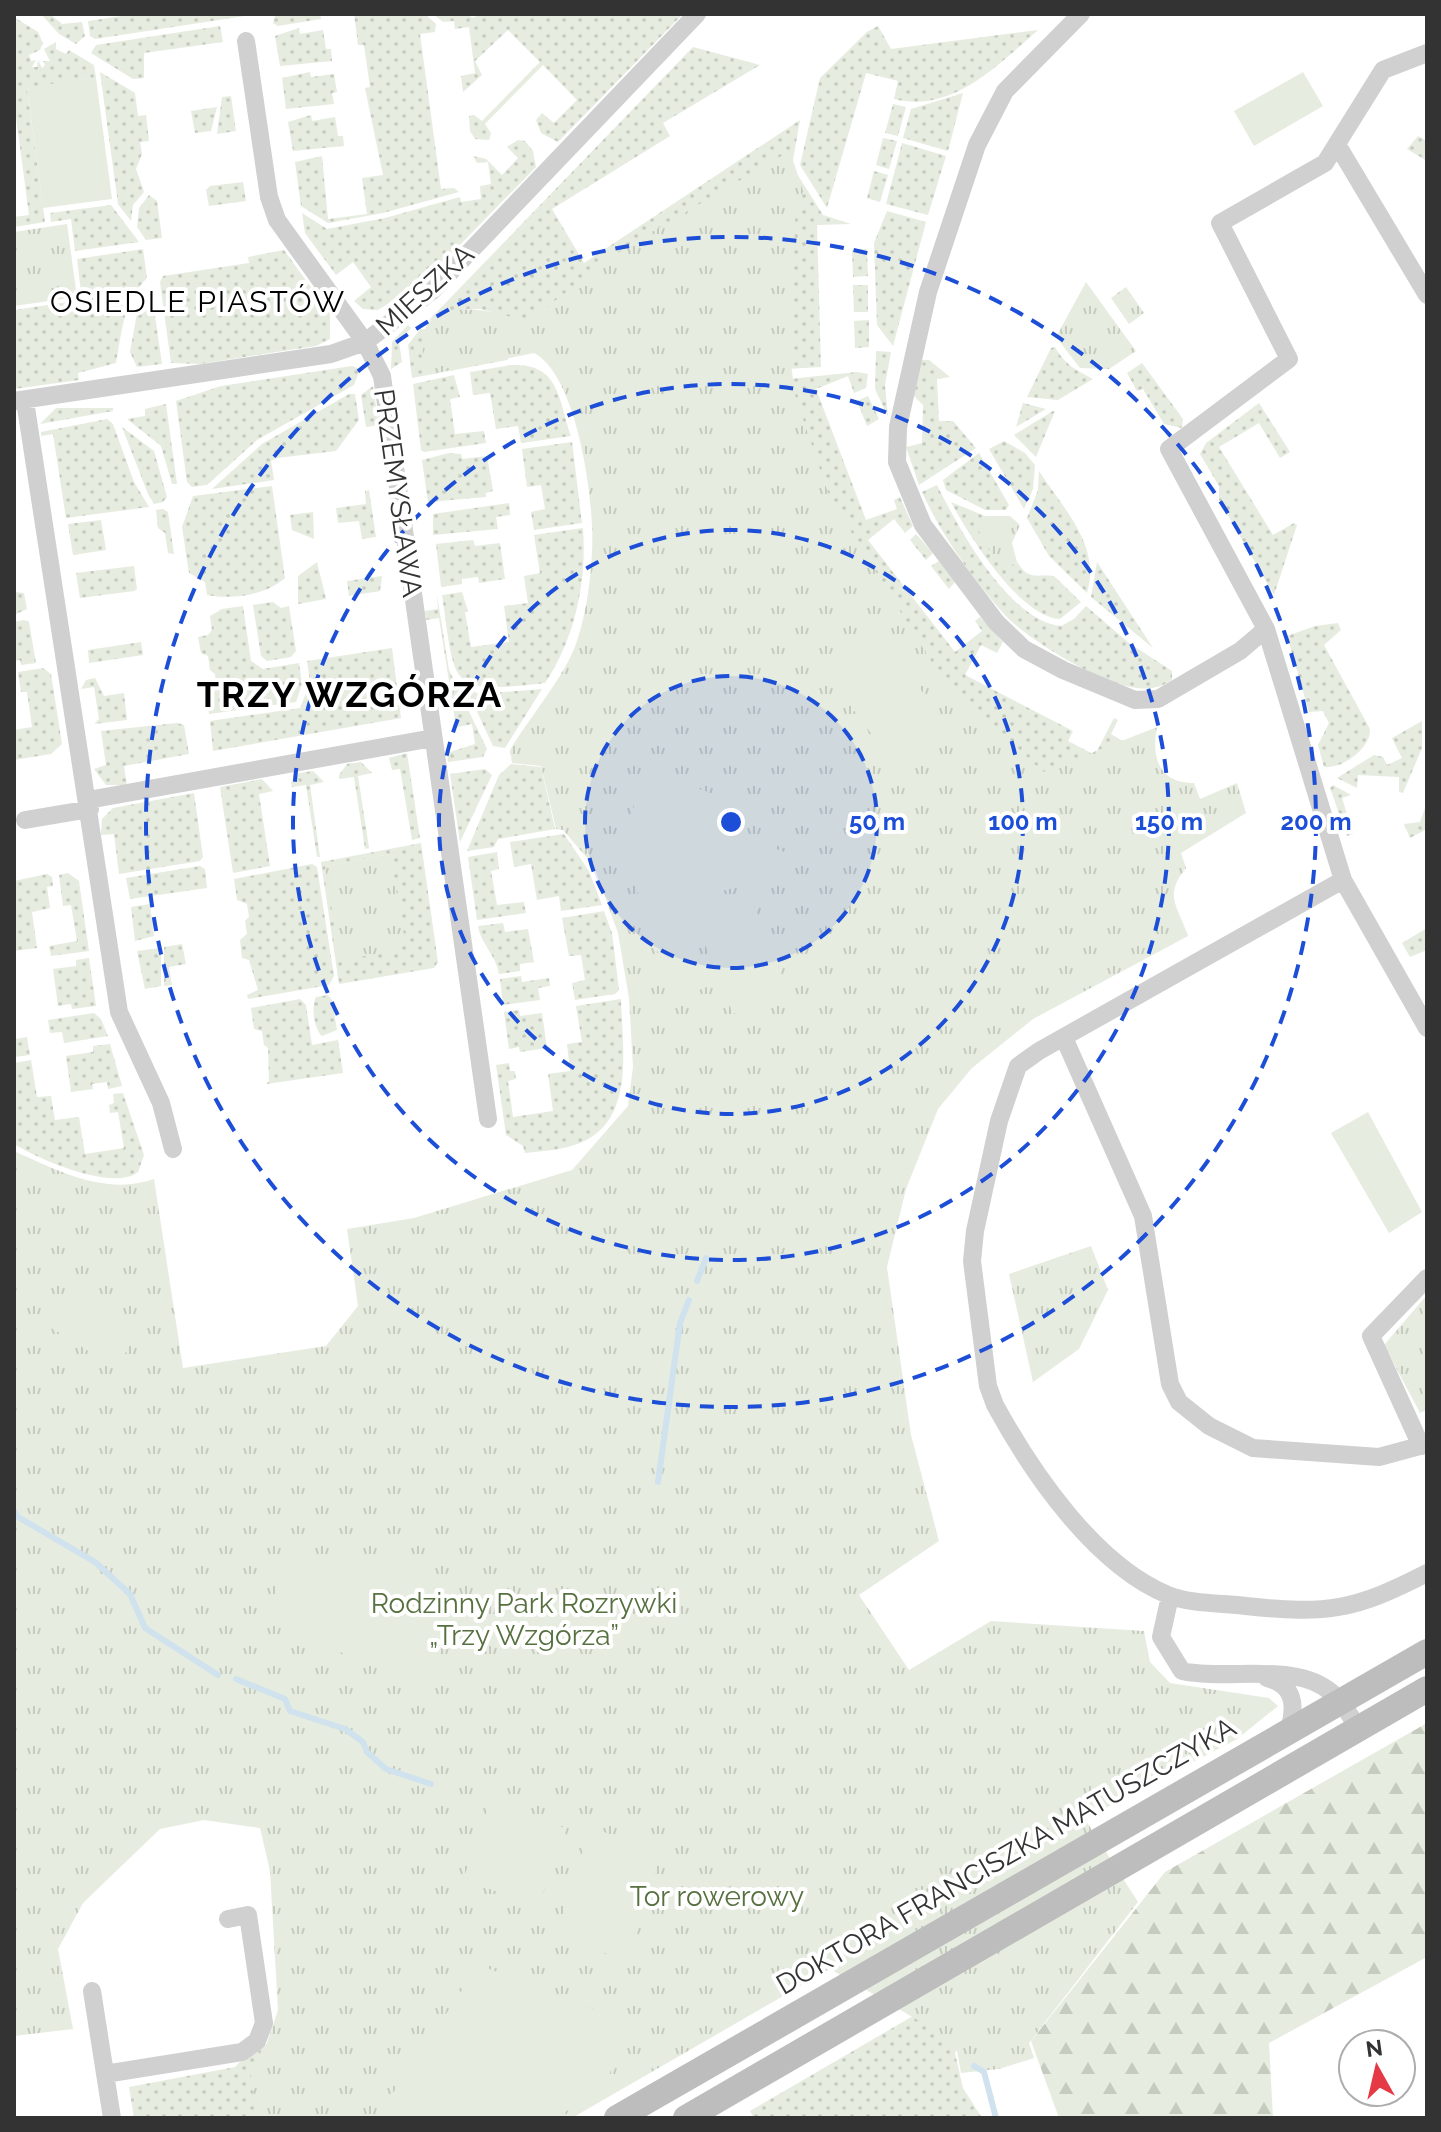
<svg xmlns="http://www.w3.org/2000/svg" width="1441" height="2132" viewBox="0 0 1441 2132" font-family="Raleway,sans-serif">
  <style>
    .grass { fill: url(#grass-dots); fill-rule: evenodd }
    .forest { fill: url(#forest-firs) }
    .park { fill: url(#park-tufts) }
    .pitch { fill: #e6ecdf }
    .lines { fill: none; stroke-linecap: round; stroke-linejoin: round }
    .stream { stroke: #cfe2ee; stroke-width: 6 }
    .street { stroke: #d0d0d0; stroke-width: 18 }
    .secondary { stroke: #bdbdbd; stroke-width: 26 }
    .ring { fill: none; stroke: #1d4ed8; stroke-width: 4; stroke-dasharray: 14 10 }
    .labels { text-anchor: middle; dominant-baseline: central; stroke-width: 8; stroke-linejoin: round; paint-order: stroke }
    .street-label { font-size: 28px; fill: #333; stroke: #fff }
    .park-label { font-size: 28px; fill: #56703f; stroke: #fff }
    .neighbourhood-label { font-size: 30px; letter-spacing: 2px; fill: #000; stroke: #fff }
    .district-label { font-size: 36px; font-weight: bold; letter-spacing: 2px; fill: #000; stroke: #fff }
    .centre { fill: #1d4ed8; stroke: #fff; stroke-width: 4 }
    .ring-label { font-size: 24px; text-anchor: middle; font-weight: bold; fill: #1d4ed8; stroke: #fff; stroke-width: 8; stroke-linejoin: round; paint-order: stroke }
  </style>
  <defs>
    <pattern id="grass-dots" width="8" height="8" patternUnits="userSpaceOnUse" patternTransform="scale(2)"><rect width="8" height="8" fill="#e6ecdf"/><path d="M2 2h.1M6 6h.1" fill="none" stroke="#c6cbc0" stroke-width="1.8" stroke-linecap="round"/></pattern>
    <pattern id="forest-firs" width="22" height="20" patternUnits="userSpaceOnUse" patternTransform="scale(2)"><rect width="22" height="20" fill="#e6ecdf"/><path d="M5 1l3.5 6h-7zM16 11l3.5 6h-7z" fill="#c6cbc0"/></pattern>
    <pattern id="park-tufts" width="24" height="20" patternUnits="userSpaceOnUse" patternTransform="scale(2)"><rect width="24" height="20" fill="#e6ecdf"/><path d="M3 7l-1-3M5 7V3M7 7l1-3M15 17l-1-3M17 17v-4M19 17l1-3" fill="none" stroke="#c6cbc0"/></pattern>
  </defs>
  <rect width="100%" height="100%" fill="#fff"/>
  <path class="grass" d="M41 14H50L62 24 82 22 85 36 76 44 59 34Z
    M135 14H258L95 39 90 36 88 21Z
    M284 14H320L321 19 278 26 273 23 275 16Z
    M354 14H425L436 24 435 32 420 34 441 189 454 188 459 192 383 213 328 223 301 206 295 162 322 156 328 219 367 214 362 178 383 175 365 88 370 87 364 45H358Z
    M433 14H466L473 18 480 14H683L558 142 541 133 536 120 542 113 554 123 577 100 543 65 485 124 491 133 489 140 475 139 470 131 469 116 474 115 482 121 540 62 508 30 475 61 482 75 463 92 461 76 475 73 469 27 455 29 454 21 443 22Z
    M14 17 38 32 43 43 40 50 29 55 31 61 36 60 32 67H37L38 60 42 68 45 65 43 61H50L44 49 56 42V49L66 54 69 50 94 65 96 78 27 88 45 222 14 227V217L29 215 14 102Z
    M220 26 223 42 144 53V78L133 79 91 53 96 45Z
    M878 26 891 49 1038 30C998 65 952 114 894 99L898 81 866 73 827 208 800 165 820 78 867 32Z
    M299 28 300 34 323 30 326 49H331L332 61 280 66 275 36Z
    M693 47 760 65 663 123 670 136 552 209 584 263 800 120 792 166 823 215 851 224 817 225 821 367 786 369 527 322 480 309H460L428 321Z
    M100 72 135 93 138 116 146 115 149 141 140 142 142 154 136 169 144 192 133 205 131 221 118 204Z
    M310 72 311 77 334 74 337 92 332 93 334 104 286 109 282 78Z
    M963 93 948 151 903 138 911 109Z
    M231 96 236 131 217 134 222 97Z
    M893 104 906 107 898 136 885 133Z
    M217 107 211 131 195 133 191 111Z
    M311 115 312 121 335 117 338 136H343L344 146 293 151 288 122Z
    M1418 136 1427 141V161L1407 149Z
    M883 138 897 141 889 169 876 165Z
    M518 140 525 141 533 151 536 167 406 300 402 295 378 310 363 309 354 301 371 287 353 262 336 275 305 233 302 213 327 229 385 218 460 197 461 202 481 199 480 186 491 184 488 162 477 163 473 156 486 159 502 175 518 158 507 147Z
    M902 143 946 156 928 215 886 204Z
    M874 171 888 175 880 202 867 198Z
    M243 182 246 201 209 206 206 190 210 186Z
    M149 195 157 201 162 238 146 240 137 227 139 208Z
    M111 205 139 242 75 251 71 219 51 222 50 213Z
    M887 211 926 222 893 346 877 325 874 243Z
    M143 249 147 278C123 302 122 332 116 363L78 373 79 380 14 389V310L82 300 77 259Z
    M867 249 868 276 853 277 852 250Z
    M284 250 330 314V339L316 346 200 364 171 363 160 282 163 276 249 263 248 257Z
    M853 285H868V312H854Z
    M151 288 162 364 137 367 130 352 138 308Z
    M869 320V347L855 348 854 321Z
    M408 325 411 328 399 342 402 362 391 369 392 342Z
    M420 329 529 334 507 360 412 378 408 345Z
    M1055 347C1066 366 1075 369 1093 379L1058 400 1027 397 1051 348Z
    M876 351 891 352 885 385 888 417 875 389Z
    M921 360H929L950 377 937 379 939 421H953L976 448 919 485 906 447 922 443 923 405 912 394Z
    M1142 363 1183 419 1182 428 1164 424 1143 389 1137 391 1127 373Z
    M511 365C559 363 558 397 571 436L521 443 518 426 496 429 490 393 473 395 470 372Z
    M352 366 360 369 354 385 257 440 207 485 192 487 187 482 176 401 221 386Z
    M857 372 868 374 866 388 854 393 848 376 816 389 866 520 897 509 894 500 900 497 913 526 905 533 894 519 868 540 955 652 982 631 975 621 980 617 1003 642 997 653 981 645 965 675 1073 731 1068 741 1095 755 1114 718 1118 720 1111 734 1138 750 1066 780 1021 766 911 652 828 507 789 379Z
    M454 375 460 397 450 399 455 434 484 431 486 443 424 452 421 450 413 384Z
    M373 386 379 425 366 427 361 395Z
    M349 394H355L359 420 336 451 277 458 271 461 274 480 212 489 262 444Z
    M868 396 879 419 867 426 857 401Z
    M1023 403 1046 409 1016 427Z
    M1259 403 1290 452 1280 458 1259 423 1219 447 1273 535 1294 523 1297 525 1274 595 1219 500V486L1200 454 1206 443Z
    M166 404 177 484H172L161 446 127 419 145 416V409Z
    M56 408H113V411L40 424Z
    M1053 411H1055L1036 457 1014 435Z
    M107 419 113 424 134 482 149 507 66 518 53 434 41 436V432Z
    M122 427 154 451 167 497 163 502 154 504 148 494Z
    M1004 441 1025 453 1035 465 1033 489 1024 509 989 449Z
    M572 442 582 523 534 530 531 512 545 509 541 485 527 487 522 449Z
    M449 453 461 454 462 459 487 456 493 491 486 493V497L428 502 422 460Z
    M979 453 1009 505 1006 510H985L946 490 943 480Z
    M1039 471C1064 510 1101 545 1087 593L1049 556 1027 518 1038 490Z
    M937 485C959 529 1009 621 1061 626L1074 619 1086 606 1129 643 1172 671V680C1161 687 1151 690 1137 688 1101 684 1028 640 1004 614 972 578 942 536 922 492Z
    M272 486 285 578C266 595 233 600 207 595L205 582 189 573 182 527 193 496Z
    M369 490 376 537 362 539 359 521 338 523 336 508 366 504 365 491Z
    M951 502 985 516 976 522 1005 569 1017 562C1029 581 1035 574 1054 576L1081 602 1060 619C1020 617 969 536 951 502Z
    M509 503 510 515 496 517 498 529 433 535V514Z
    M163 509 168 512 174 554 168 553 165 533 158 528 156 510Z
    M313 512 314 539 292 530 290 515Z
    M101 520 106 550 73 555 68 524Z
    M583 528C587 581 575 639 545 683 447 694 456 688 442 595L462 592 468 611 465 612 471 647 509 642 504 606 528 603 524 576 540 573 534 535Z
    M916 534 933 553 926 560 910 540Z
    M473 540 475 546 500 543 505 579 479 583 478 577 462 579V584L441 587 436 544Z
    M939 561 955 582 949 589 931 566Z
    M317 562 326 599 298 604V576Z
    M1097 562 1153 648 1091 597Z
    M134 566 137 589 134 591 80 598 76 573Z
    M382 576 380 591 349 596 347 581Z
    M14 592 24 593 27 609 14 615Z
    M437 595 449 670 487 749 483 757 448 762 447 753 475 744 472 724 458 727 455 721 450 685 436 687V683L449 681 439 618 426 620 425 611 438 609Z
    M273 602 281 608 289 606 296 651 291 657 267 661 261 656 253 605Z
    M243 606 251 661 263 669 299 663 302 684 296 702 209 714 206 692 216 687 215 674 210 670 208 656 201 653 198 637 208 635 212 630 210 616 222 609Z
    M24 620 29 622 36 663 21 665 20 660 14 661V622Z
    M1338 623 1341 630 1324 645 1370 729C1371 748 1343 769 1324 767L1318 745 1329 723 1323 711 1309 712 1287 636 1315 626Z
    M141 642 143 655 89 663 88 650Z
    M392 648 401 718 213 751 210 721 300 708 310 683 307 661Z
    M43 668 51 674 62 744 51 754 14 760V730L32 727 27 692H21L18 672Z
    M95 678 104 696 124 693 127 720 94 724 99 719 94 687 81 689 86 680Z
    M466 688 479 694 542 689 505 748 493 746Z
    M1422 721V748L1403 793 1399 792V777L1358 775 1357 788 1337 778 1374 755 1383 757 1387 765 1402 758 1392 738Z
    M177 723 184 725 189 754 124 766 127 785H106L94 769 106 765 101 731Z
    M407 753 420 838 412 840 400 769 392 770 389 758Z
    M361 762 372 773 358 776 369 848 365 849 354 777 339 779V775L347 764Z
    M511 764 541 767 555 829 498 839 494 847 467 851 499 775Z
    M485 769 492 775 460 842 450 774Z
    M313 771 324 782 310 785 320 857H317L306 785 292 787 291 783 299 773Z
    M262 779 273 791 259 794 270 866 233 873 220 787Z
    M1333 785 1351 795 1342 798 1353 834 1347 836 1330 788Z
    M194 793 203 857 200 861 119 874 114 834 101 835 102 819 113 808Z
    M1426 805 1427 829 1410 838 1404 824 1420 822Z
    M564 834 589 871 602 905 561 911 559 896 537 900 531 864 514 867 510 842Z
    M421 843 438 962 434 968 339 984 321 862ZM390 854 396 950 326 866Z
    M497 852 499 869 491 871 497 905 524 902 526 913 477 920 468 857Z
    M312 864 317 867 334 976 329 985 248 999 247 995 258 990 249 960 242 958 240 940 247 934 245 921 249 917 247 904 237 900 234 879Z
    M200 866 205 869 207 888 130 899 126 878Z
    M68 873 79 881 89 951 51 956 49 946 77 941 71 905 63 906 59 875Z
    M47 874 52 877 53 886 47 887 50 908 32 912 37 948 14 951V968V881Z
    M150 904 154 936 135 941 131 907Z
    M604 911 612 933 619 990 615 994 575 1000 572 983 585 980 581 955 569 956 562 918Z
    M503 923 505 932 528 929 534 962 520 964V971L499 974C496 955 481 944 478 926Z
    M1427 928V950L1410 957 1402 943Z
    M182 944 186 964 169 967 172 985 164 986V947Z
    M161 948V986L145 989 137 951Z
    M89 958 96 1006 72 1009 71 1004 58 1006 53 969 76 966V960Z
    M521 976 522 982 549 978 550 986 538 988 540 1000 503 1005 500 979Z
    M328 995 332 1000 337 1030 322 1036C314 1029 311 1007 316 997Z
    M300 999 306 1005 312 1045 338 1040 343 1073 266 1084 269 1081 268 1048 264 1045 262 1031 254 1029 251 1008Z
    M621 999C622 1048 636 1120 580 1143 563 1150 543 1151 525 1153L523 1146 506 1135 496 1065 509 1063 510 1071H515L516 1079 508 1081 513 1117 553 1111 548 1074 570 1071 567 1044 582 1042 576 1006Z
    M519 1010 520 1016 542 1013 547 1048 520 1052 519 1047 509 1049 504 1012Z
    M94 1013 101 1019 108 1036 64 1043 62 1032 50 1033 48 1020Z
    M14 1033 15 1039 27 1037 30 1055 14 1057Z
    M110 1044 122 1086 108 1089 107 1082 92 1084 93 1089 71 1092 66 1056 93 1052V1046Z
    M31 1060 37 1097 51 1096 55 1120 79 1117 85 1154 124 1148 118 1112 110 1113 109 1105 114 1103 113 1094 123 1093 144 1155 138 1172C113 1192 38 1159 14 1144V1063Z
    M913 2016 965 2038 955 2053 963 2088 982 2118H754L750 2111Z
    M259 2043 267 2045 259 2118H134L129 2087 235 2067Z"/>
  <path class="forest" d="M1427 1723V1957L1269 2043 1273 2118H1059L1031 2041 1165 1872Z"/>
  <path class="park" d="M790 151 803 191 795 220 791 364 795 395 829 496 937 671 1043 772 1157 727C1151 758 1159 783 1194 783L1200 799 1237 783 1246 813 1181 853 1186 868C1163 896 1178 906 1188 936L1033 1019 972 1068 938 1109 906 1189 887 1267 911 1435 939 1541 859 1595 909 1670 991 1621 1144 1631 1150 1662 1170 1683 1269 1698 1278 1706 1237 1739 1085 1819 1138 1902 1029 2043 1034 2058 999 2069 961 2073 957 2051 933 2029 830 1969 572 2118H257L250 2068 267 2043 278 2010 270 1871 260 1828 204 1820 160 1829 83 1903 58 1949 73 2029 14 2036V1151C58 1171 106 1196 154 1179L183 1368 326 1346 358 1306 347 1229 414 1218 572 1170 628 1106 633 1067 629 998 618 933 594 866 563 830 556 829 541 766 512 763 510 750C529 718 566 675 577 641 586 614 591 579 592 551 595 504 578 376 534 353L426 375C425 364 421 349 423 338 429 292 501 313 527 322L626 247Z
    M67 224 77 297 14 306V232Z
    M1086 282 1136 351 1109 369 1080 368 1056 337Z
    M1126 287 1144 313 1129 324 1111 298Z
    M985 516H1010L1020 525 1012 543 1017 562 1005 569 982 541 976 521Z
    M390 854 404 935 396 951 340 960 325 866Z
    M1091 1246 1108 1290 1079 1349 1033 1382 1009 1274Z
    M1427 1295V1410L1420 1413 1384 1345Z"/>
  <path class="pitch" d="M1303 72 1323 106 1254 146 1234 111Z
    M96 78 112 199 43 208 27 87Z
    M873 624 950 730 896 768 819 662Z
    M647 771 751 807 741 836 790 854 795 874 780 885 764 880 722 891 713 920 754 905 789 993 733 1014 702 937 694 940 712 985 670 1001 652 956 658 953 621 842Z
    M1368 1112 1422 1212 1389 1233 1331 1133Z
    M73 1285 139 1331 116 1368 43 1323Z
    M286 1560 342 1565 397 1560 430 1576 441 1629V1686L328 1648 270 1613Z
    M490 1802 565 1828 539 1906 463 1880Z
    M591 1827 661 1854 626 1960 559 1938 569 1891Z
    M479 1965 625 2021 606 2087 555 2118H376Z"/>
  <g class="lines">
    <path class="stream" d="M697 1281 706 1258
      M658 1482 680 1323 689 1300
      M14 1511 18 1517 95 1562 130 1594 145 1628 218 1675
      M236 1679 285 1699 290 1711 345 1729 363 1742 367 1752 386 1769 431 1784
      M974 2066 984 2072 996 2118"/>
    <path class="street" d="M1081 14 1005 91 977 145 928 292 898 427 897 462 923 525 996 622 1024 649 1063 670 1135 700 1158 699 1240 651 1266 629 1169 449 1289 359 1220 223 1325 163 1383 70 1427 53
      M246 41 269 197 277 220 365 342 382 376 488 1119
      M1338 146 1427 295
      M14 401 331 354 365 342 433 290 697 14
      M25 401 119 1012 161 1103 173 1149
      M1266 629 1343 880 1427 1028
      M88 800 433 738
      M25 820 90 809
      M1343 880 1039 1051 1018 1066 999 1121 975 1231 972 1261 988 1386 995 1405C1032 1473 1095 1565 1168 1595 1190 1604 1223 1603 1246 1606 1327 1615 1355 1610 1427 1573
      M1065 1040 1143 1216 1170 1384 1179 1402 1209 1426 1253 1448 1379 1457 1427 1444
      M1421 1446 1371 1336 1427 1278
      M1170 1596 1161 1637 1182 1671C1228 1681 1296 1661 1332 1693 1343 1702 1350 1716 1358 1728
      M1267 1678C1295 1685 1296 1706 1289 1730
      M92 1991 112 2118
      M105 2074 242 2052 257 2041 264 2023 248 1915 228 1919"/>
    <path class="secondary" d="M617 2118 1427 1652
      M686 2118 1427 1689"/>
  </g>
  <circle cx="731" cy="822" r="146" fill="#1d4ed8" fill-opacity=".12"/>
  <g class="ring">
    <circle cx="731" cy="822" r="146"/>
    <circle cx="731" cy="822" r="292"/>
    <circle cx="731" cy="822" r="438"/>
    <circle cx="731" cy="822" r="585"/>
  </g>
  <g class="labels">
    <g class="street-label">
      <text transform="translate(425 290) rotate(-42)">MIESZKA</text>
      <text transform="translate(398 493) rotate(82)">PRZEMYSŁAWA</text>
      <text transform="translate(1006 1856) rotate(-30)">DOKTORA FRANCISZKA MATUSZCZYKA</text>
    </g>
    <g class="park-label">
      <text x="524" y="1603">Rodzinny Park Rozrywki<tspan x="524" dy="32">„Trzy Wzgórza”</tspan></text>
      <text x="717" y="1896">Tor rowerowy</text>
    </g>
    <g class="neighbourhood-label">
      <text x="198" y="301">OSIEDLE PIASTÓW</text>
    </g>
    <g class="district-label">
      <text x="350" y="694">TRZY WZGÓRZA</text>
    </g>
  </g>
  <circle cx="731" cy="822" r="12" class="centre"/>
  <g class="ring-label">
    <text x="877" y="830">50 m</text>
    <text x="1023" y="830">100 m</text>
    <text x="1169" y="830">150 m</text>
    <text x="1316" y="830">200 m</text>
  </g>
  <rect width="1441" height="2132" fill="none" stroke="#333333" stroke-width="32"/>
  <g transform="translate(1377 2068) rotate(352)"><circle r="38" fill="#ffffff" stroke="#adadad" stroke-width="2"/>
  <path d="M0-6L14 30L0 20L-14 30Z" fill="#e63946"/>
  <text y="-12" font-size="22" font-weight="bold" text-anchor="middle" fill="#333333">N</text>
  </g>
</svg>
